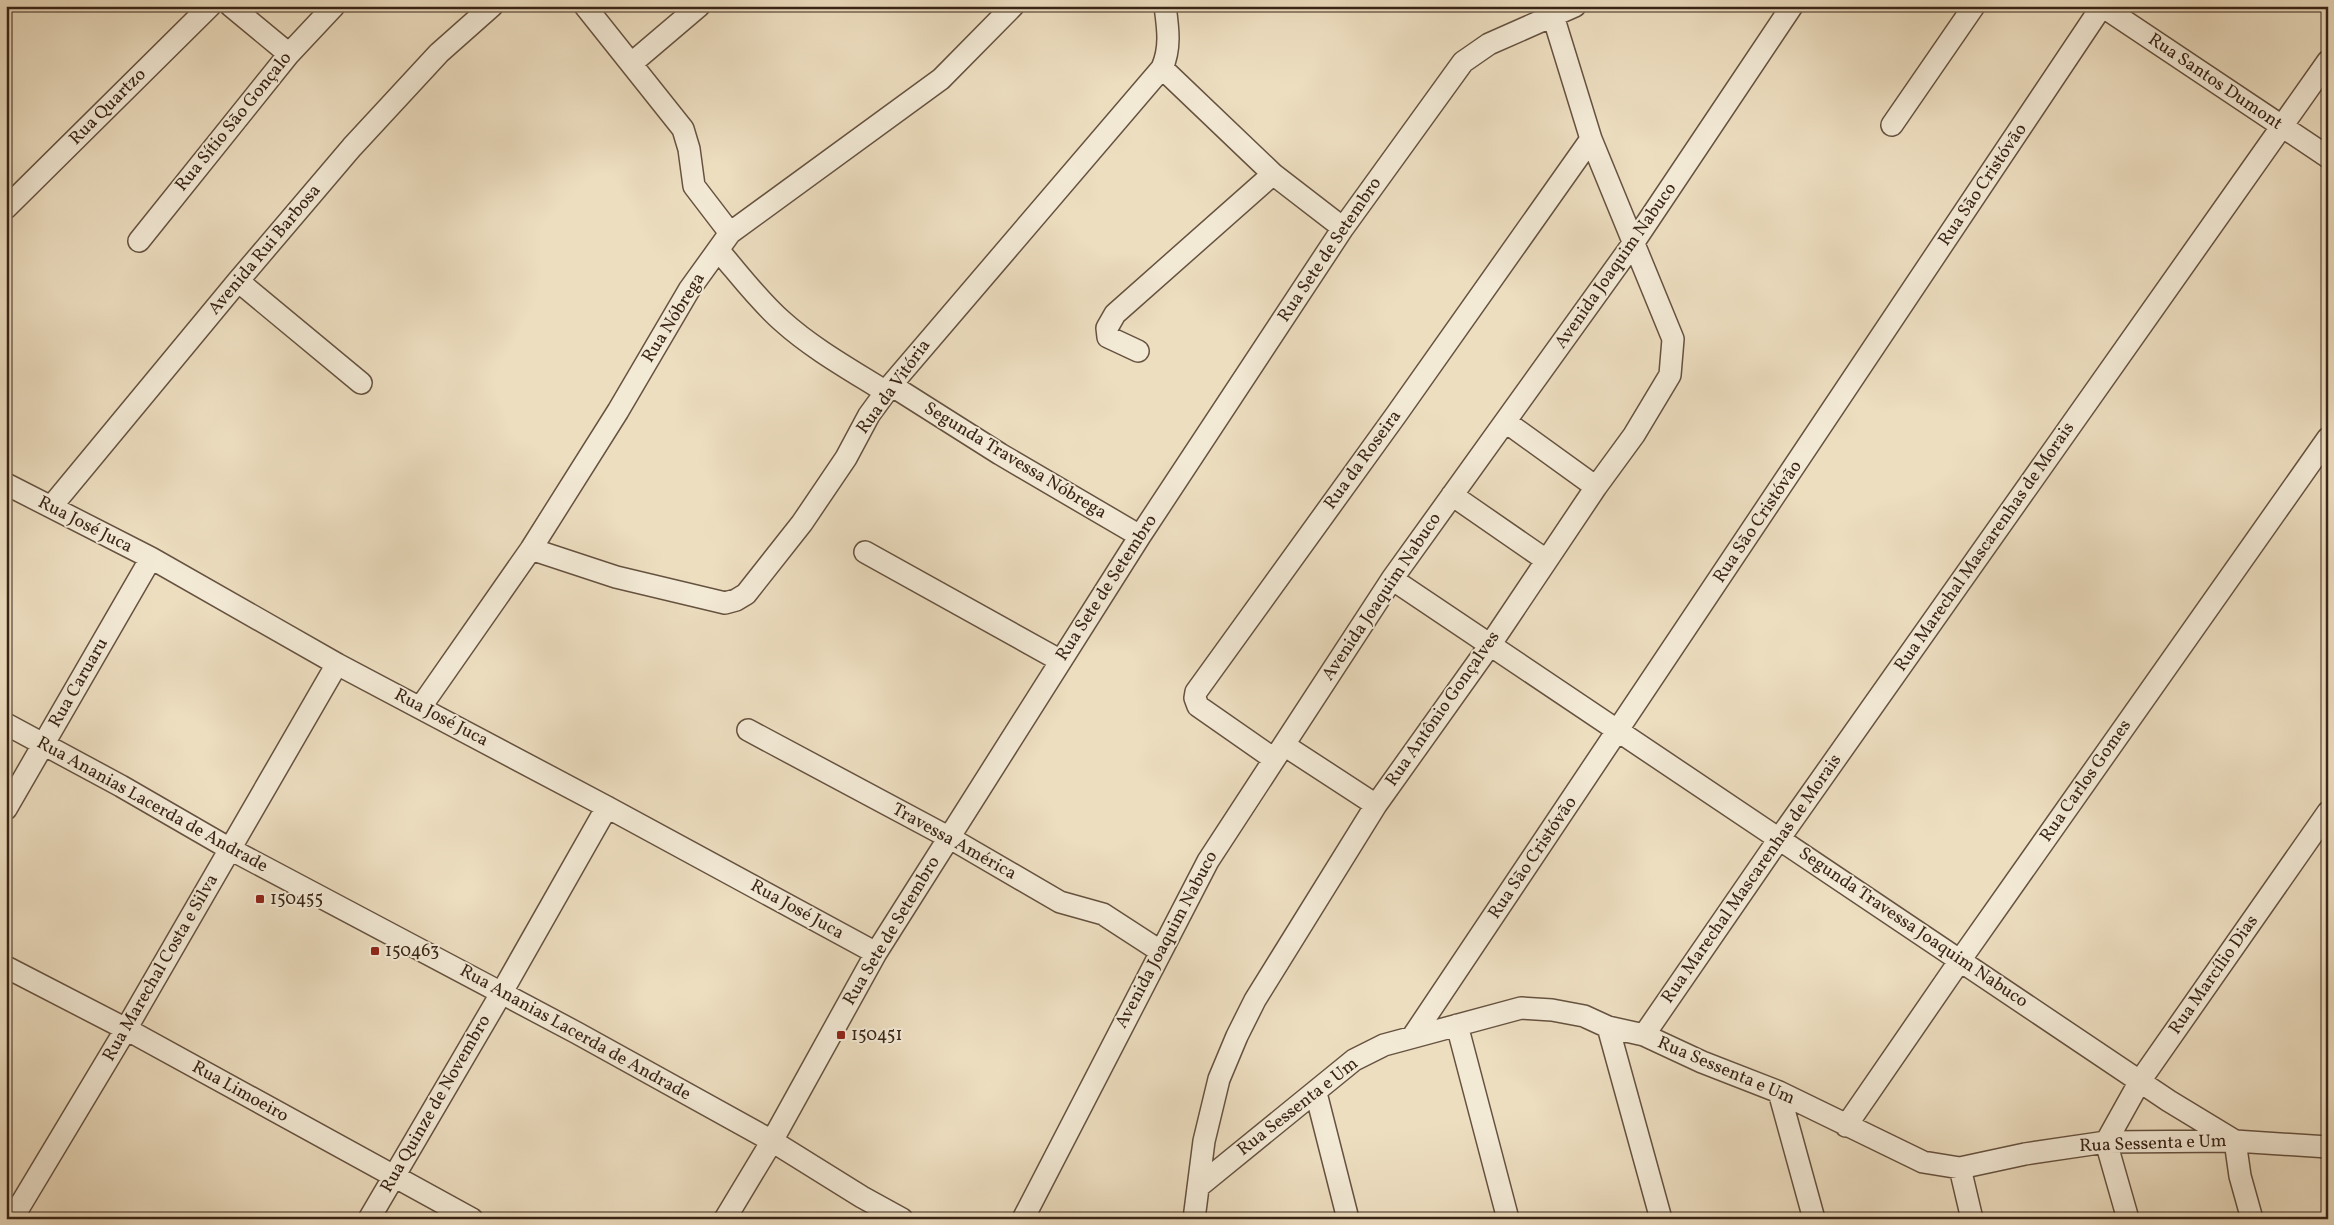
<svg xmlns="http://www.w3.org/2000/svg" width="2334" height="1225" viewBox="0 0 2334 1225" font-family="Vollkorn,serif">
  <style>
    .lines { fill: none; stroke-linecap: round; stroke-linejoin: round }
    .minor-casing { stroke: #665240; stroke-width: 24 }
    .minor { stroke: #f3ead6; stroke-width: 21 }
    .poi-dot { fill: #8f2418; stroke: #f3ead6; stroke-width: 2 }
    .labels { text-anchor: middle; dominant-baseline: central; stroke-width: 4; stroke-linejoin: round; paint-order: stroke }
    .street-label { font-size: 18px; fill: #392416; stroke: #f3ead6 }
    .poi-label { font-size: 18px; fill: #392416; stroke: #f3ead6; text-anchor: start }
  </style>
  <rect width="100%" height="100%" fill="#eddec0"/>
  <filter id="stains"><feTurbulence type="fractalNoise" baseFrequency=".004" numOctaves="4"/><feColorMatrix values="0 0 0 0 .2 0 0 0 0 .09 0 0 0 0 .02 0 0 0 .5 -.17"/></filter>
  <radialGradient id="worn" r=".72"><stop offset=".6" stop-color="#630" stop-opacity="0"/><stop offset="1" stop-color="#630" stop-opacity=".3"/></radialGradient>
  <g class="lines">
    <g class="minor-casing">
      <path id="minor" d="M231 6 289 54
        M585 6 683 129 689 149 694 186 730 233
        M2102 6 2328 157
        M632 63 699 6
        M1162 68 1273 174 1343 228
        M1892 125 1974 6
        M6 208 210 6
        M139 241 289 54 334 6
        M718 250C739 274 758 300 782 321 813 349 851 370 886 392
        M238 281 361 383
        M1138 351 1108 337 1107 328 1115 314 1273 174
        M891 385 1000 454 1140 536
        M1506 422 1596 487
        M6 484 151 558 337 664 607 807 876 953
        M1452 495 1546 560
        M51 507 238 281 352 147 439 53 492 6
        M531 549 616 577 725 603 736 600 746 594 802 523 846 458 869 415 891 385 1162 68C1171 48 1168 28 1165 6
        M865 552 1061 661
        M1392 579 2169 1101 2235 1141
        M420 708 531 549 618 411 689 290 730 233 941 79 1013 6
        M6 724 121 786 230 849 577 1033 772 1141 862 1197 902 1219
        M748 730 950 838 1060 902 1103 914 1160 951
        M1284 745 1376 805
        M1274 759 1198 706 1195 698 1196 692 1396 415 1591 139
        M6 809 151 558
        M6 967 126 1029 472 1219
        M1457 1025 1508 1219
        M1608 1027 1661 1219
        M1644 1035 1779 839 2328 61
        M1413 1036 2102 6
        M1779 1092 1814 1219
        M1316 1093 1348 1219
        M1846 1126 1961 959 2328 438
        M2235 1141 2240 1176 2252 1219
        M2106 1142 2140 1081 2328 812
        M2106 1142 2128 1219
        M1960 1168 1972 1219
        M1198 1187 1354 1060 1384 1045 1521 1008 1552 1010 1584 1016 1608 1027 1644 1035 1702 1062 1779 1092 1923 1162 1960 1168 2025 1154 2106 1142 2235 1141 2328 1147
        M12 1219 126 1029 337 664
        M369 1219 502 992 607 807
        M725 1219 772 1141 876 953 1140 536 1343 228 1463 62 1489 44 1575 6
        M1023 1219 1208 861 1392 579 1632 245 1792 6
        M1194 1219 1204 1141 1219 1079 1237 1036 1255 1000 1376 805 1490 645 1596 487 1634 435 1670 375 1673 339 1591 139 1550 6"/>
    </g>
    <use href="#minor" class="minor"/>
  </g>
  <g class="poi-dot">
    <rect x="255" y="894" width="10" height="10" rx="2.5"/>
    <rect x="370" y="946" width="10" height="10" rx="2.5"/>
    <rect x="836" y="1030" width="10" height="10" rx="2.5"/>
  </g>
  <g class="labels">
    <g class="street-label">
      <text transform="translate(2215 82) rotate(34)">Rua Santos Dumont</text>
      <text transform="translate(108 107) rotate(-45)">Rua Quartzo</text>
      <text transform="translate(234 122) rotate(-51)">Rua Sítio São Gonçalo</text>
      <text transform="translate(1983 185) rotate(-56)">Rua São Cristóvão</text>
      <text transform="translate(265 250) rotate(-50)">Avenida Rui Barbosa</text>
      <text transform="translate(1330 250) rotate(-56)">Rua Sete de Setembro</text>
      <text transform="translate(1616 266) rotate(-55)">Avenida Joaquim Nabuco</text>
      <text transform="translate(674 318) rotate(-58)">Rua Nóbrega</text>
      <text transform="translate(894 387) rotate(-54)">Rua da Vitória</text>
      <text transform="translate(1363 460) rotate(-54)">Rua da Roseira</text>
      <text transform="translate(1015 461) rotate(31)">Segunda Travessa Nóbrega</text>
      <text transform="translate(1758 522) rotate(-56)">Rua São Cristóvão</text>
      <text transform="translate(85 525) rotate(27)">Rua José Juca</text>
      <text transform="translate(1985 547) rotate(-55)">Rua Marechal Mascarenhas de Morais</text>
      <text transform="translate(1107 588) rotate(-57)">Rua Sete de Setembro</text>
      <text transform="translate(1382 597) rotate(-56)">Avenida Joaquim Nabuco</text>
      <text transform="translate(79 683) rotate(-60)">Rua Caruaru</text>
      <text transform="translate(1443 709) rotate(-55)">Rua Antônio Gonçalves</text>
      <text transform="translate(441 718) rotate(28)">Rua José Juca</text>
      <text transform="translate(2086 781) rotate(-55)">Rua Carlos Gomes</text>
      <text transform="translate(152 805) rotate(29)">Rua Ananias Lacerda de Andrade</text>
      <text transform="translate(954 842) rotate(29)">Travessa América</text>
      <text transform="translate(1533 858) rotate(-56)">Rua São Cristóvão</text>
      <text transform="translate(1752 879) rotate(-55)">Rua Marechal Mascarenhas de Morais</text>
      <text transform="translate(797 910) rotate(29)">Rua José Juca</text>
      <text transform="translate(1913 928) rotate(34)">Segunda Travessa Joaquim Nabuco</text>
      <text transform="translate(892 931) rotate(-59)">Rua Sete de Setembro</text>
      <text transform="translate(1167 940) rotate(-62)">Avenida Joaquim Nabuco</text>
      <text transform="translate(161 968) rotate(-60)">Rua Marechal Costa e Silva</text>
      <text transform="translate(2214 975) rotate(-55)">Rua Marcílio Dias</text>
      <text transform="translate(575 1033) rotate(29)">Rua Ananias Lacerda de Andrade</text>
      <text transform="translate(1726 1071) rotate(23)">Rua Sessenta e Um</text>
      <text transform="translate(240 1092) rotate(29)">Rua Limoeiro</text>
      <text transform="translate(436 1104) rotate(-60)">Rua Quinze de Novembro</text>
      <text transform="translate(1298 1107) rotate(-38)">Rua Sessenta e Um</text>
      <text transform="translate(2153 1144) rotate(-2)">Rua Sessenta e Um</text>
    </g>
    <g class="poi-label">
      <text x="270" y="899">150455</text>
      <text x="385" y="951">150463</text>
      <text x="851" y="1035">150451</text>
    </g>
  </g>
  <rect width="2334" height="1225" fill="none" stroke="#eddec0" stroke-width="25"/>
  <rect x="8" y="8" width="2319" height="1210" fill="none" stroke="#392416" stroke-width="2.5"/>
  <rect x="12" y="12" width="2309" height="1200" fill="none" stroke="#392416"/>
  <rect width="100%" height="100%" filter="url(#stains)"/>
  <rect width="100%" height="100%" fill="url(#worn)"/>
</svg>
